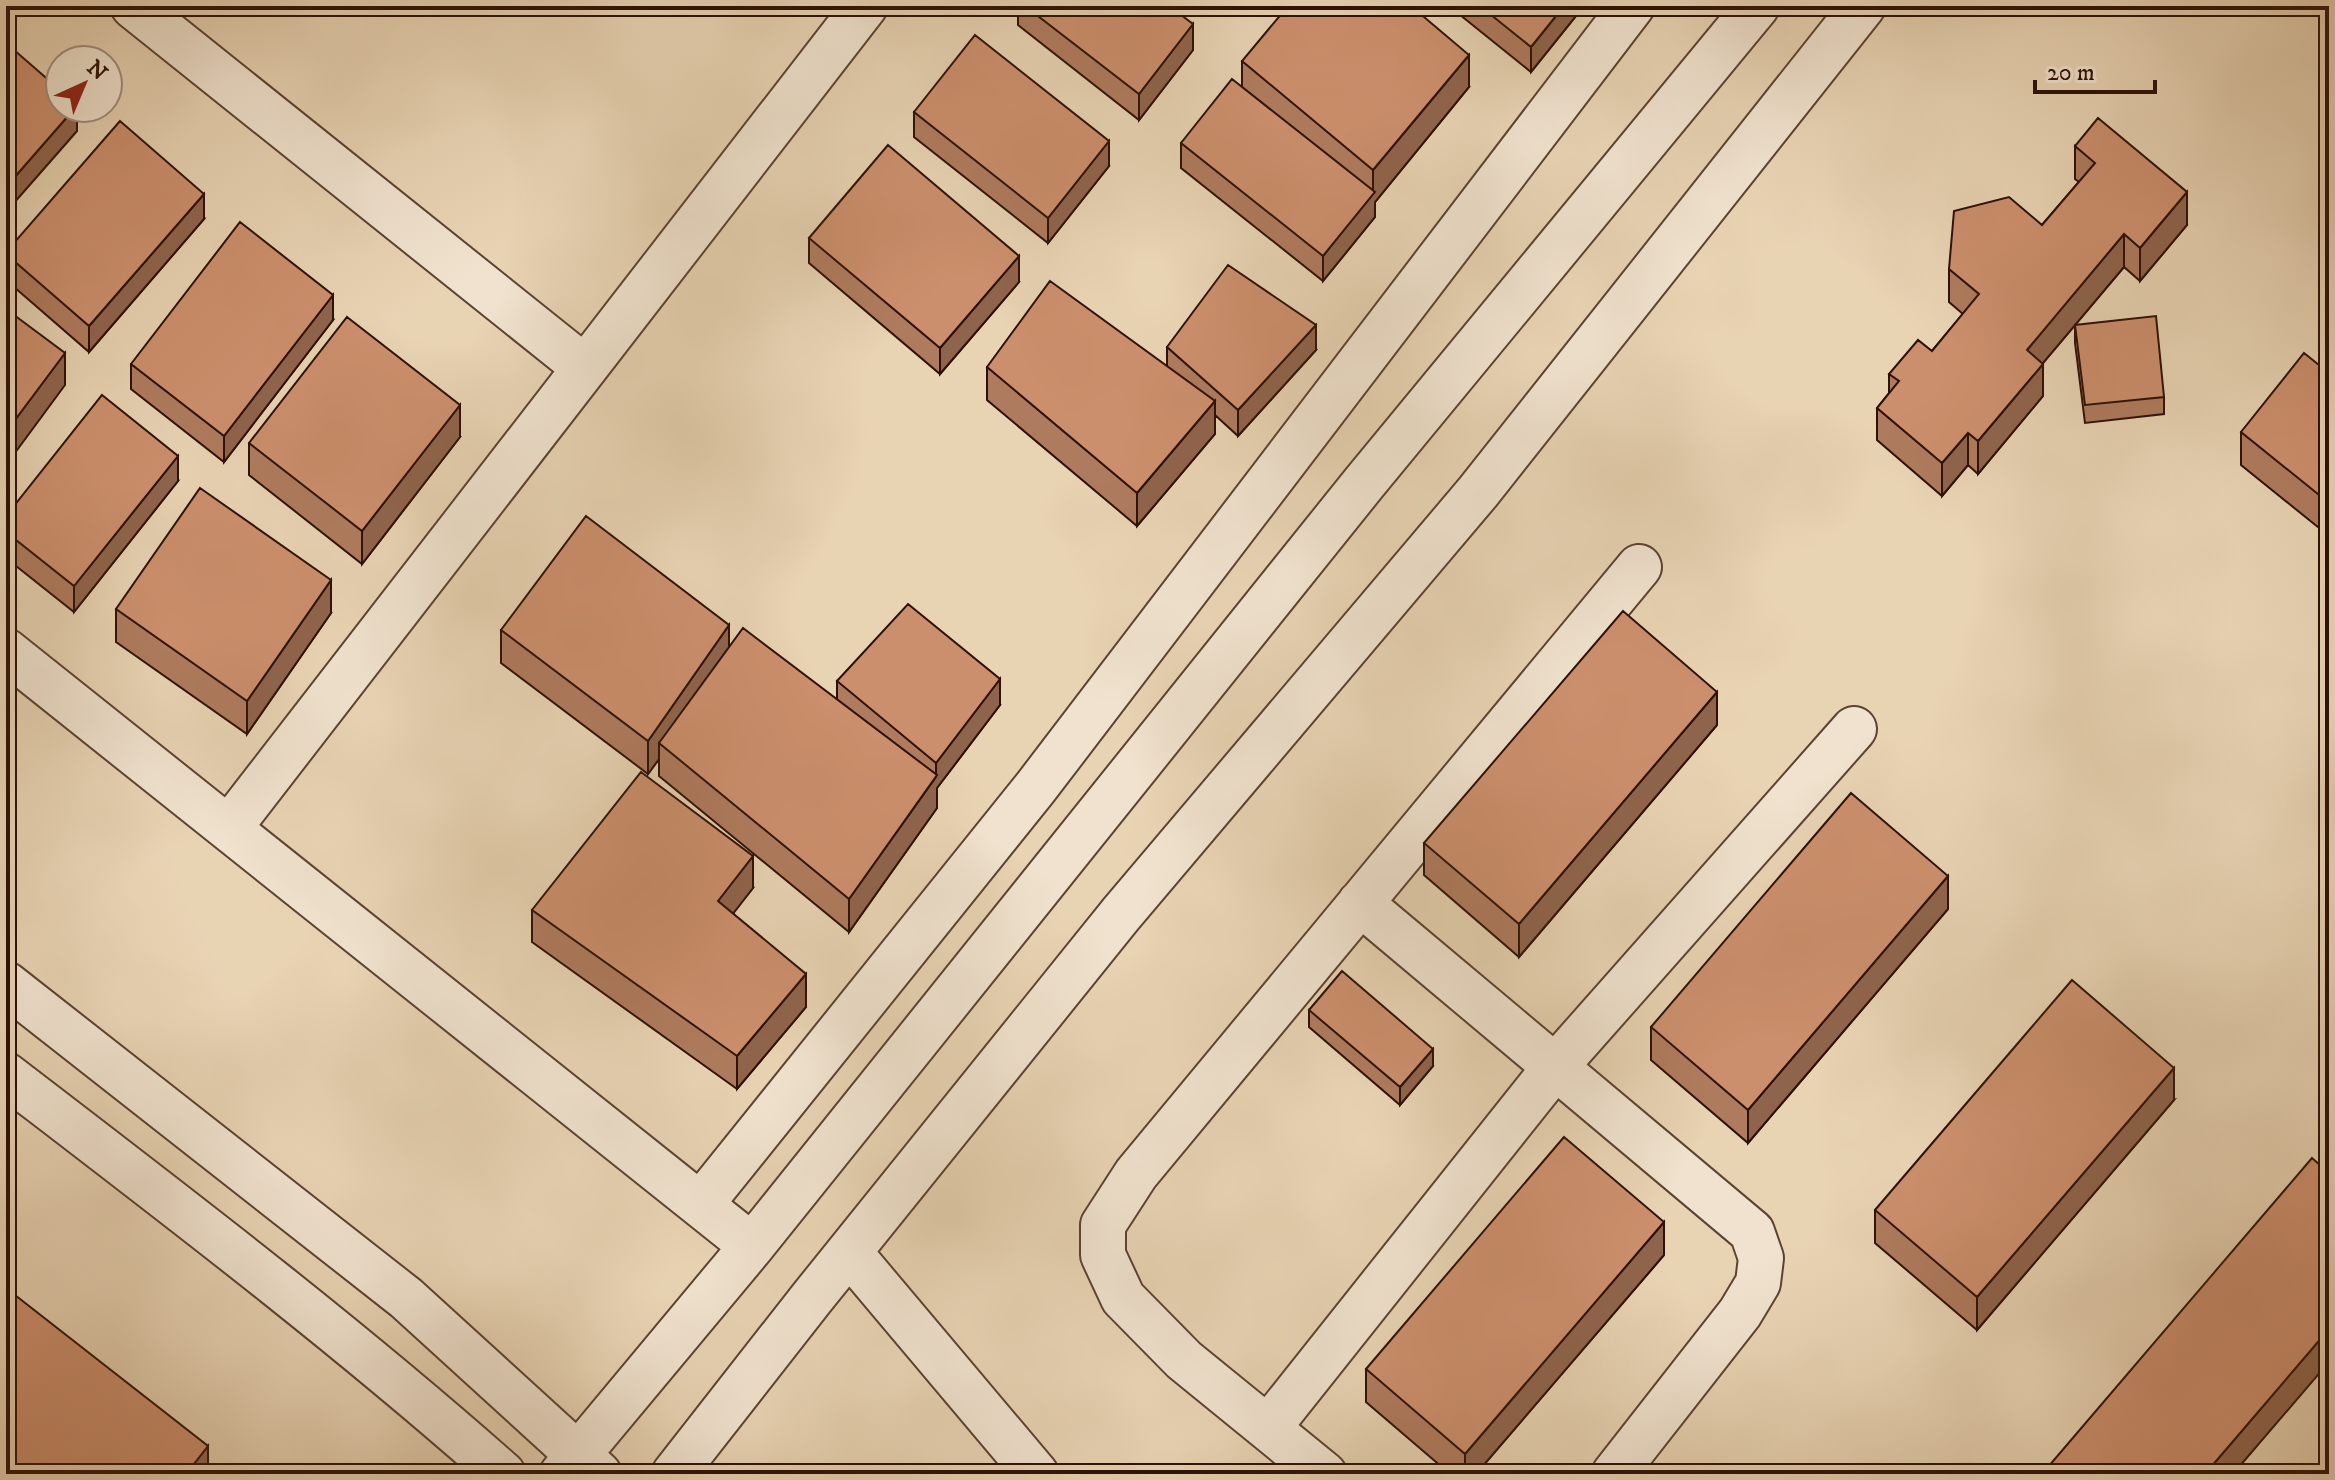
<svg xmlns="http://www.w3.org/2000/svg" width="2335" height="1480" viewBox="0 0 2335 1480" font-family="'IM FELL DW Pica',serif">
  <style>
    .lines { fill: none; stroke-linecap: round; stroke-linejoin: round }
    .minor-casing { stroke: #5c4232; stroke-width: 48 }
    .minor { stroke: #f0e2ce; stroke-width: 44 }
    .wall { fill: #af7b5e; stroke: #2d1107; stroke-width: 2 }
    .shaded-wall { fill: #8f644c; stroke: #2d1107; stroke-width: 2 }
    .building { fill: #cc8f6d; stroke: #2d1107; stroke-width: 2 }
  </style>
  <rect width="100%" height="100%" fill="#e8d3b3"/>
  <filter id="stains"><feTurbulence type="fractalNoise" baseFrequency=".0025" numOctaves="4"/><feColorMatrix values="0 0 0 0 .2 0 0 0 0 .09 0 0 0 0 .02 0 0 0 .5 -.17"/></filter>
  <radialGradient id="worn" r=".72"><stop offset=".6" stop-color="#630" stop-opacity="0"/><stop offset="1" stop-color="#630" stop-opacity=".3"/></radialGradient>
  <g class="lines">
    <g class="minor-casing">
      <path id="minor" d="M133 6 584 367
        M6 651 752 1246
        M229 828 865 6
        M1360 903 1752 1232 1761 1258 1758 1283 1740 1313 1614 1474
        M6 984 406 1298 599 1474
        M6 1075C174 1204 344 1333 503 1474
        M701 1204 1036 787 1632 6
        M849 1252 1036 1474
        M1268 1428 1555 1067 1854 729
        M562 1474 752 1246 1364 483 1757 6
        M674 1474 811 1299 1121 914 1478 492 1863 6
        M1324 1474 1184 1360 1123 1298 1103 1255V1225L1136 1174 1639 567"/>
    </g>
    <use href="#minor" class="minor"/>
  </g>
  <path class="wall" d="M1018 6H1169L1193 50 1139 120 1018 25Z
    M1197 6H1210L1205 12Z
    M1449 6H1584L1531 72Z
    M1242 61 1469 87 1375 202V217L1323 281 1181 168V143L1242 87Z
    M914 112 1109 166 1048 243 914 137Z
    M2075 146 2187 225 2140 281 2124 267 2043 363V396L1978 474 1968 465 1942 496 1877 440V408L1889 393V374L1932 351 1963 314 1949 302V269L2042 225 2079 182 2075 179Z
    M204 219 89 352 6 280V252Z
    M809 238 1019 282 940 374 809 263Z
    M333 320 224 462 131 389V364Z
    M2075 325 2164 397V414L2085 423 2075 343Z
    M1167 347 1316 350 1238 436 1215 415V434L1137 526 987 400V367L1167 366Z
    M2329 373V536L2241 465V432Z
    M460 437 362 564 249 475V443Z
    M178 481 74 612 6 558V516Z
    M116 609 331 613 247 734 116 642Z
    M501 630 729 648 837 700V681L1000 705 937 788V808L849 932 659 776V759L648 774 501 663Z
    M1717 725 1519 957 1424 875V843Z
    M753 888 733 913 806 1007 737 1089 532 942V910Z
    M1948 909 1748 1143 1651 1060V1027Z
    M1309 1010 1433 1066 1400 1105 1309 1027Z
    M2174 1100 1977 1330 1875 1243V1210Z
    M1664 1255 1476 1474H1450L1366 1402V1369Z"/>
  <path class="shaded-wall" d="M1564 6H1584L1531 72V47Z
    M1193 24V50L1139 120V94Z
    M1469 55V87L1375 202V217L1323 281V256L1373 193V170Z
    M75 108H77V131L6 212V187Z
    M1109 141V166L1048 243V218Z
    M2187 192V225L2140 281V248Z
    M204 194V219L89 352V326Z
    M2124 234V267L2027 382V350Z
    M1019 256V282L940 374V348Z
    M333 295V320L224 462V436Z
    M1316 325V350L1238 436V410Z
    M65 353V385L6 465V432Z
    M2043 364V396L1978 474V441Z
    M1215 401V434L1137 526V493Z
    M460 405V437L362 564V531Z
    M1968 433V465L1942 496V463Z
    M178 456V481L74 612V586Z
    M331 580V613L247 734V701Z
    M729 625V658L659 743V759L648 774V741Z
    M1000 679V705L937 788V808L849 932V899L936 777V763Z
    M1717 692V725L1519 957V924Z
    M753 856V888L718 933V901Z
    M1948 876V909L1748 1143V1110Z
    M806 974V1007L737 1089V1056Z
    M1433 1049V1066L1400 1105V1087Z
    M2174 1068V1100L1977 1330V1297Z
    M1664 1222V1255L1476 1474H1465V1454Z
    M2329 1329V1362L2233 1474H2205Z
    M208 1446V1474H186Z"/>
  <path class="building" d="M1025 6H1169L1193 24 1139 94Z
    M1288 6H1411L1469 55 1373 170 1242 61Z
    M1480 6H1564L1531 47Z
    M975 35 1109 141 1048 218 914 112Z
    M6 43 60 90V108H75L6 187Z
    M1232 79 1375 192 1323 256 1181 143Z
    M2098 118 2187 192 2140 248 2124 234 2027 350 2043 364 1978 441 1968 433 1942 463 1877 408 1899 381 1889 374 1918 340 1932 351 1979 294 1949 269 1954 211 2009 197 2042 225 2095 163 2075 146Z
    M120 121 204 194 89 326 6 254V252Z
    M888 145 1019 256 940 348 809 238Z
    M240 222 333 295 224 436 131 364Z
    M1228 265 1316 325 1238 410 1167 347Z
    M1050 281 1215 401 1137 493 987 367Z
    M6 309 65 353 6 432Z
    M2156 316 2164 397 2085 405 2075 325Z
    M347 317 460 405 362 531 249 443Z
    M2304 353 2329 373V503L2241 432Z
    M102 395 178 456 74 586 6 532V516Z
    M200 488 331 580 247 701 116 609Z
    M586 516 729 625 648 741 501 630Z
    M908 604 1000 679 936 763 837 681Z
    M1623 611 1717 692 1519 924 1424 843Z
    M743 628 937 775 849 899 659 743Z
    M641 772 753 856 718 901 806 974 737 1056 532 910Z
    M1851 793 1948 876 1748 1110 1651 1027Z
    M1342 971 1433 1049 1400 1087 1309 1010Z
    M2072 980 2174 1068 1977 1297 1875 1210Z
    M1564 1137 1664 1222 1465 1454 1366 1369Z
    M2312 1158 2329 1173V1329L2205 1474H2042Z
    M6 1288 208 1446 186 1474H6Z"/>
  <rect width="2335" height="1480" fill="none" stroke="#e8d3b3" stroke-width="32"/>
  <rect x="8" y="8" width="2319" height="1464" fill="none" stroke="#2d1107" stroke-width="4"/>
  <rect x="16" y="16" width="2303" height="1448" fill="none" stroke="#2d1107" stroke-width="2"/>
  <g transform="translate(84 84) rotate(44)"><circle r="38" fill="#f0e2ce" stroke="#a28e7e" stroke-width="2"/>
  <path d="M0-6L14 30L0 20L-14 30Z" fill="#8f2418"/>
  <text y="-12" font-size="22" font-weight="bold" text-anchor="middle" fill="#2d1107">N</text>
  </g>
  <path d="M2035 80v12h120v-12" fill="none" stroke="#2d1107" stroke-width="4"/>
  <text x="2047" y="80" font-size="24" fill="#2d1107" stroke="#f0e2ce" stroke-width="6" paint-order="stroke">20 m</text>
  <rect width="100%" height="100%" filter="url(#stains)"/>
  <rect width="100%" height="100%" fill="url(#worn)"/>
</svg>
